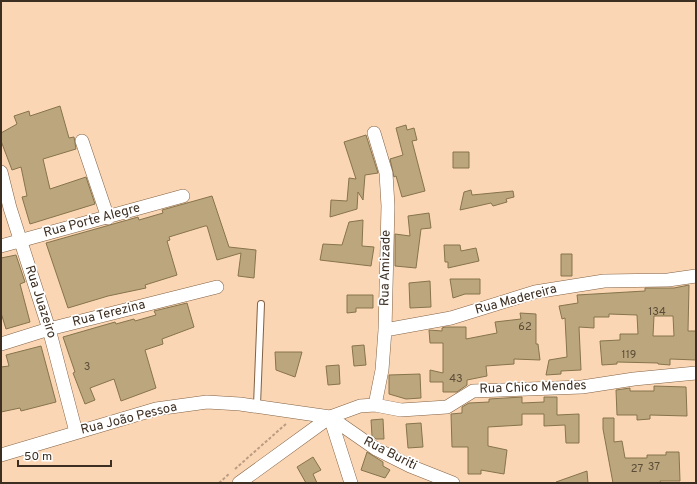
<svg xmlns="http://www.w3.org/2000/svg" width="697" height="484" viewBox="0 0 697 484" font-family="Overpass,sans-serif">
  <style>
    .building { fill: #bba67d; stroke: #87744c; fill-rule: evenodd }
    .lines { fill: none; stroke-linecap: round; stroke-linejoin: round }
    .lane-casing { stroke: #826244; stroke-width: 8 }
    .street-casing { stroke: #826244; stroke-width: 14 }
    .path { stroke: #ba9c82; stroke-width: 2; stroke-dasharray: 3 2; stroke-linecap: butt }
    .lane { stroke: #fff; stroke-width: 6 }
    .street { stroke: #fff; stroke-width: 13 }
    .labels { text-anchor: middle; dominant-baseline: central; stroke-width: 3.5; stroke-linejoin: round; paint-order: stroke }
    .number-label { font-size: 11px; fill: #5c4c38 }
    .street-label { font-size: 13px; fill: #3c2e21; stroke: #fff }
  </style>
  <rect width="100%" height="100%" fill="#fbd6b4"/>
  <path class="building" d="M60 106 69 138 74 137 76 149 43 159 50 189 86 177 95 204 30 224 22 197 27 196 21 167 12 170 1 141V133L17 124 14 116 29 111 30 116Z
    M406 125 407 130 414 128 417 140 412 141 425 191 402 197 396 176 394 177 390 159 403 155 396 128Z
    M366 135 378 173 365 175 363 200 358 192 357 209 330 217 331 200 347 201 349 178 356 179 344 142Z
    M453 152H469V168H453Z
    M471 190 472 195 513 191 514 197 506 199 507 202 493 206 491 203 460 210 464 192Z
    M212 196 229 247 256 250 254 278 238 276 241 253 217 260 207 226H205L169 237 170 240 167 241 177 275 145 285 146 288 108 296 68 308 46 243 138 217 139 220 163 213 162 210Z
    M429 213 431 228 421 229 416 268 395 266V234L410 236 408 216Z
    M363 220 362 246 374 247 371 266 320 260 323 244 342 245 349 222Z
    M444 245H460L461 251 476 248 479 261 448 268V262H445Z
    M561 254H572V276H561Z
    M16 255 25 282 20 284 30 322 6 329 1 313V258Z
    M450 279H480V294H465L453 298Z
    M430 281 431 307 410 308 409 283Z
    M689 285 688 331H696V360L670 359V365L658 364V363L617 362V364L602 365 600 341 620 340V334H638L637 315 609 314V317H594V328L579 327 581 370 561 371V374L546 375 549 360 567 357 565 318 562 319 559 306 578 303 577 295 645 291V288H674ZM654 316H673L674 336H653Z
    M347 295H373V308H356V312L347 313Z
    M187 303 194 327 162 339 163 344 145 350 156 388 121 401 114 379 90 388 95 400 85 404 73 373 75 372 63 337 115 322 116 324 134 319 135 321 156 315 154 311Z
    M520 313 536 314V344H538L540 360 514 359V364L486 366 487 376 467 380V385L457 392H443V382H430V370L443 373V343H430L429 330 442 331V328L445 327H466V339L497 333 495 322 521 319Z
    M364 345 366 365 354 366 352 346Z
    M41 346 56 402 21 411 20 408 1 412V367L9 366 6 355Z
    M275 352H302L295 377 276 370Z
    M339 365 340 384 328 385 326 366Z
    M420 374 421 398 406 399 389 394V375Z
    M654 386 686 387 687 416 650 415V419L637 420V415H617L616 390 630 388V391H654Z
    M522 397V403L544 402V397H557V415L579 414V443H566L565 425 544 426V414H522V425L488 427V446L507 450 504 474 481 470V474H468V447H452L451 414 462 413V407L469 403 489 402V399Z
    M603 418H614V442L622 441 625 458H647V455H666V452H679L680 481H660L661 483H613L603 429Z
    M383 419 384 439H376L372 436 371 420Z
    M421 423 423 447 408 448 406 424Z
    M367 452 383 462V466L390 470 385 478 361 470Z
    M313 457 321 470 313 474 317 483H306L297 467Z
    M587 471 588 483H556V482Z"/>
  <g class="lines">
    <g class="lane-casing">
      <path id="lane" d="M257 405 261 304"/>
    </g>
    <g class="street-casing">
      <path id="street" d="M374 133 386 173 388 206 385 330 382 370 375 405
        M82 141 108 218
        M1 172 10 208 49 329 76 432
        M1 246 183 196
        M385 330 451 318 535 292 604 281 668 280 696 276
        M1 344 49 329 217 287
        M330 417 351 483
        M1 455 156 409 207 402 240 404 330 417 376 449 410 466 453 483
        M239 483 330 417 360 406 375 405 401 410 447 407 473 391 582 387 634 379 696 373"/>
    </g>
    <path class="path" d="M235 469 287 423
      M219 483 230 473"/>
    <use href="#lane" class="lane"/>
    <use href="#street" class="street"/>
  </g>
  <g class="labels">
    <g class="number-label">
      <text x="657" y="312">134</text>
      <text x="525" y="327">62</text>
      <text x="629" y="355">119</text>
      <text x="87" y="367">3</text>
      <text x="456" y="379">43</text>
      <text x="654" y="467">37</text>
      <text x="637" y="469">27</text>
    </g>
    <g class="street-label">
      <text transform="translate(92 221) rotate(-15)">Rua Porte Alegre</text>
      <text transform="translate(386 268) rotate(-89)">Rua Amizade</text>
      <text transform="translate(516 300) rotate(-15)">Rua Madereira</text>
      <text transform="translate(40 302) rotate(72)">Rua Juazeiro</text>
      <text transform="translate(109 314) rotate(-14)">Rua Terezina</text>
      <text transform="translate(533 388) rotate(-2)">Rua Chico Mendes</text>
      <text transform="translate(129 419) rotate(-14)">Rua João Pessoa</text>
      <text transform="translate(390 454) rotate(27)">Rua Buriti</text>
    </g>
  </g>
  <rect width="697" height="484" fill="none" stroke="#3c2e21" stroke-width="4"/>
  <path d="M18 460v6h93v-6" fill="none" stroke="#3c2e21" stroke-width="2"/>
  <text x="24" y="460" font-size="12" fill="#3c2e21" stroke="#ffffff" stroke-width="3" paint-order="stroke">50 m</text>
</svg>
